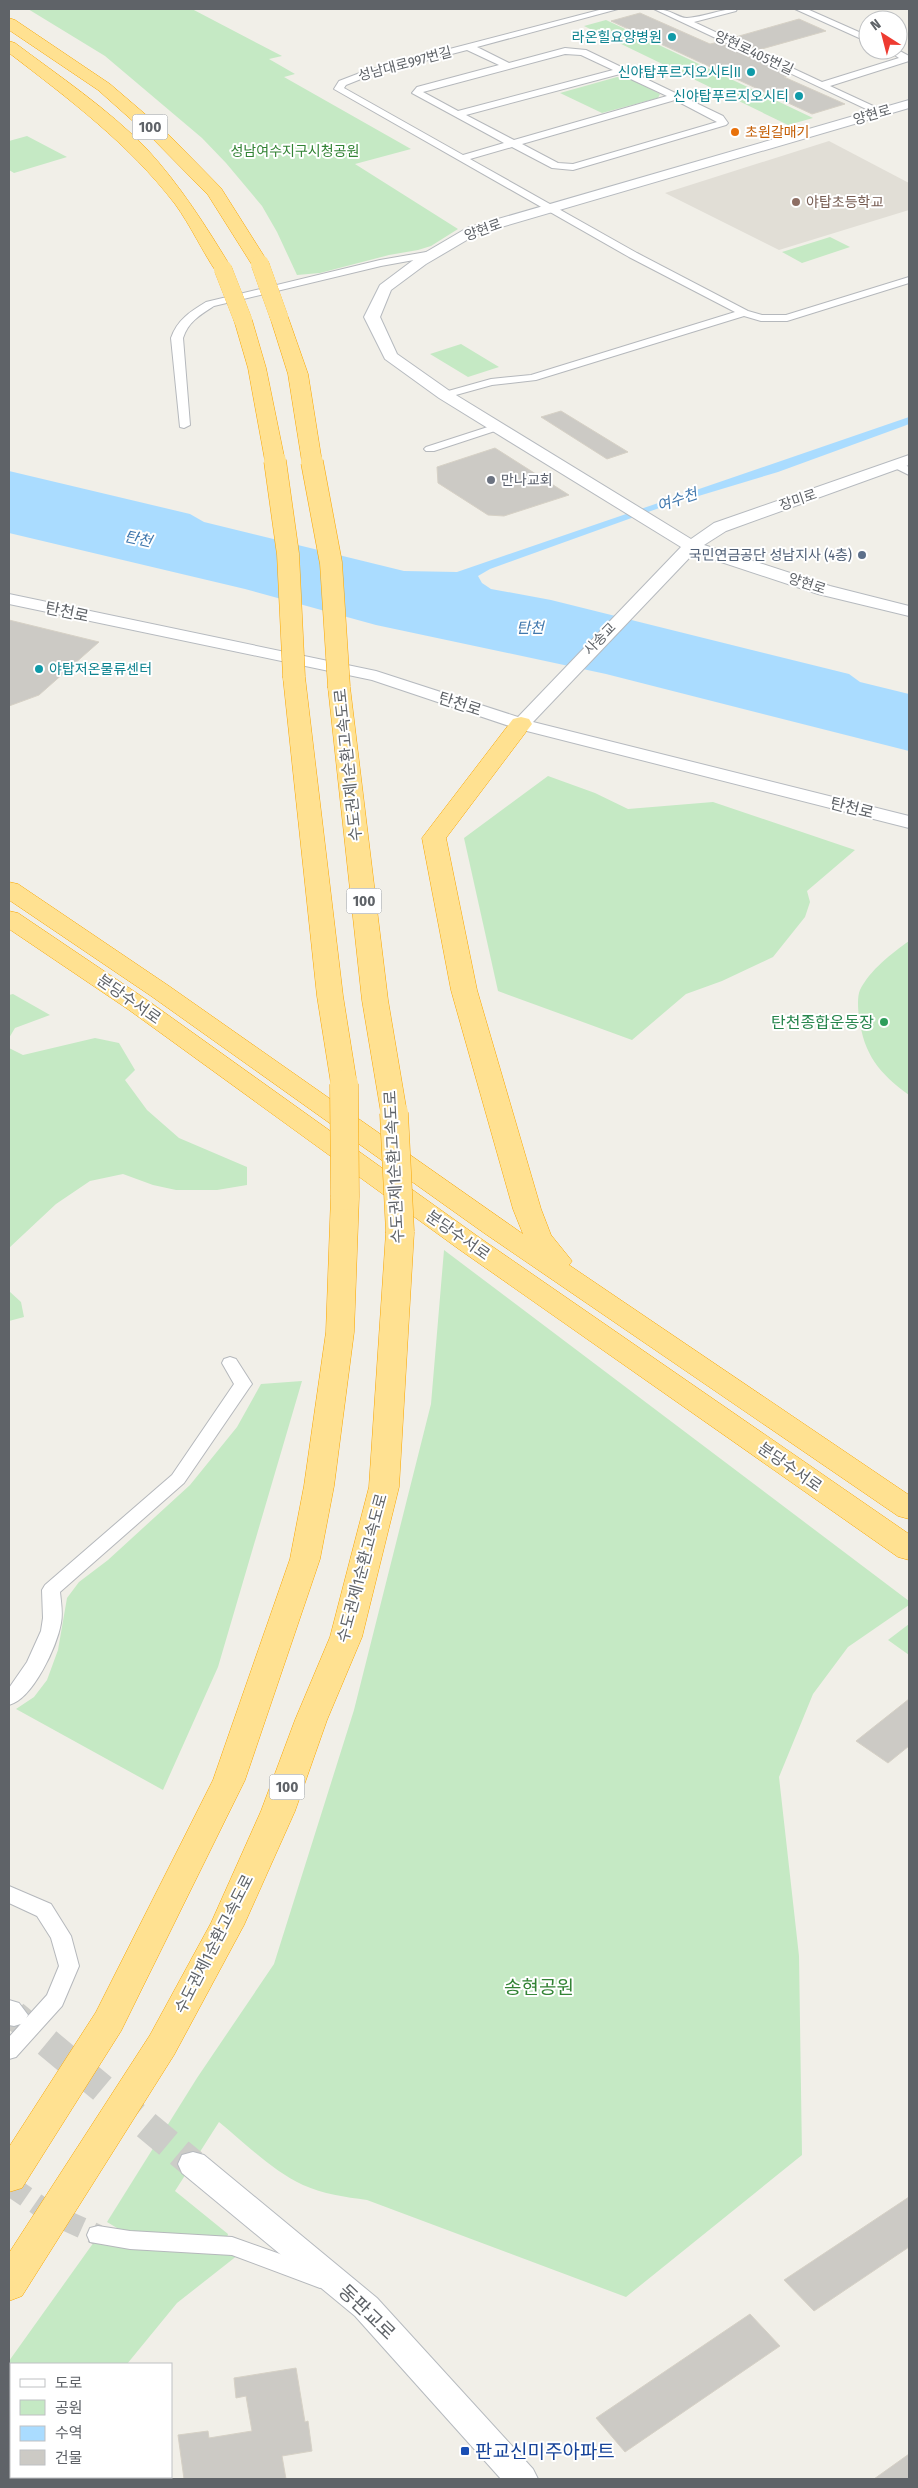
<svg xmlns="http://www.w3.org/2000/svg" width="918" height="2488" viewBox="0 0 918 2488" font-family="'Fira Sans Condensed','Noto Sans KR',sans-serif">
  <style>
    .education { fill: #e1ded6 }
    .green { fill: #c5e9c4 }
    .water { fill: #aadcff }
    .building { fill: #cccac5; stroke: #d6d1c6 }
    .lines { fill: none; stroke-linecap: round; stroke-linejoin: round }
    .street-tunnel { stroke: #ccccc8; stroke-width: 21; stroke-dasharray: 21 11; stroke-linecap: butt }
    .secondary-tunnel { stroke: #ccccc8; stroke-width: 29; stroke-dasharray: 29 14; stroke-linecap: butt }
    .street-casing { stroke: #b5b8bc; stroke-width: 2 }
    .secondary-casing { stroke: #b6babf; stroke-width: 2 }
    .highway-casing { stroke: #f9a600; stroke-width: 1 }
    .street { fill: #fff; fill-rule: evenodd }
    .secondary { fill: #fff; fill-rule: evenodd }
    .highway { fill: #ffe191; fill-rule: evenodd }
    .highway-bridge-far2-casing { stroke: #f9a600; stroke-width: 18; stroke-linecap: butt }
    .highway-bridge-far1-casing { stroke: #f9a600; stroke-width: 23; stroke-linecap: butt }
    .highway-bridge-casing { stroke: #f9a600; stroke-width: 29; stroke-linecap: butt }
    .highway-bridge-far2 { stroke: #ffe191; stroke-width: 18 }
    .highway-bridge-far1 { stroke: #ffe191; stroke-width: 22 }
    .highway-bridge { stroke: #ffe191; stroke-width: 28 }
    .culture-dot { fill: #0f9aa8; stroke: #fff; stroke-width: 2 }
    .food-dot { fill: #e8710a; stroke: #fff; stroke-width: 2 }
    .education-dot { fill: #8d6e63; stroke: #fff; stroke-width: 2 }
    .worship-dot { fill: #6b7280; stroke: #fff; stroke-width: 2 }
    .service-dot { fill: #5c6f8a; stroke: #fff; stroke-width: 2 }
    .leisure-dot { fill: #2e9e5b; stroke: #fff; stroke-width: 2 }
    .transit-dot { fill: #1a4fb4; stroke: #fff; stroke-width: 2 }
    .labels { text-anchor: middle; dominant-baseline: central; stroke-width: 4; stroke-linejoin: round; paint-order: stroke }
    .far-culture-label { font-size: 14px; fill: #0d838f; stroke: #fff; text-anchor: end }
    .far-street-label { font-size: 14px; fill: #5f6368; stroke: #fff }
    .far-food-label { font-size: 14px; fill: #c56008; stroke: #fff; text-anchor: start }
    .far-park-label { font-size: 14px; fill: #328334; stroke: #fff }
    .far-education-label { font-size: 14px; fill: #785e54; stroke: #fff; text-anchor: start }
    .far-worship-label { font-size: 14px; fill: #5b616d; stroke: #fff; text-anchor: start }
    .far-service-label { font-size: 14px; fill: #4e5e75; stroke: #fff; text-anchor: end }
    .shield { fill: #fff; stroke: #8f9295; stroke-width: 1 }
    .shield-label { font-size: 15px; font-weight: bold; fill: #5f6368 }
    .far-water-label { font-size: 15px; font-style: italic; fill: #3f77ad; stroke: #fff }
    .street-label { font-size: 16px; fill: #5f6368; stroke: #fff }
    .leisure-label { font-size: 16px; fill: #27864d; stroke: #fff; text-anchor: end }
    .near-park-label { font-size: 19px; fill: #328334; stroke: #fff }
    .near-street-label { font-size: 19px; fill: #5f6368; stroke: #fff }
    .near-transit-label { font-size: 19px; fill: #164399; stroke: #fff; text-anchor: start }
  </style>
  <rect width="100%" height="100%" fill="#f1efe8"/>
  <path class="education" d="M829 141 909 183V210L779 250 665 193Z"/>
  <path class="green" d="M28 9H192L282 56 269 59 295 74 284 77 411 149 355 164 458 229 431 246 418 250 389 255 320 273 297 275 277 232 262 206 226 163 202 138 105 56Z
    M606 20 813 118 788 125 584 26Z
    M617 77H627L660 94 658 98 602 113 560 93Z
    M27 136 67 157 14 173 9 170V141Z
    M830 237 850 247 802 263 782 252Z
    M461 344 499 367 468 377 430 354Z
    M548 776 595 793 628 809 713 802 855 850 807 891 810 902 805 917 773 957 722 981 686 994 632 1040 498 991 464 838Z
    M909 941V1095C879 1073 864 1055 859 1017 858 1009 857 997 860 990 870 970 892 953 909 941Z
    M13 994 50 1015 15 1028 9 1038V995Z
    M95 1038 119 1043 135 1070 125 1080 147 1110 179 1138 247 1167V1185L217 1190H176L153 1185 123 1174 90 1181 56 1204 9 1248V1048L23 1055Z
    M444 1250 909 1601V1605L848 1647 813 1694 779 1777 799 1956 802 2155 626 2297 367 2200C345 2197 323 2194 303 2185 272 2171 245 2143 219 2122L175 2191 228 2234 227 2238 122 2231 107 2222 197 2078 274 1964 354 1710 431 1404Z
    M9 1291 21 1302 24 1317 9 1321Z
    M302 1381 218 1667 163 1790 16 1709 34 1697 47 1680 58 1650 67 1598 79 1582 108 1560 190 1485 237 1427 261 1384Z
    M909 1624V1655L888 1640Z
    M94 2242 117 2246 238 2255 177 2303 127 2364H11V2477H105L104 2479H9V2361Z"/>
  <path class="water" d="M909 417V424L904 426 778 472 662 507 490 569 478 576 482 583 491 589 551 600 849 674 860 682 909 694V751L606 674 376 625 245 589 9 533V471L190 514 204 522 404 571 457 572Z"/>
  <path class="building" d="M640 13 710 44 719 42 790 75 784 77 845 104 812 114 611 21Z
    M799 19 826 31 758 50 732 38Z
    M561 411 628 452 607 459 541 417Z
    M495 448 539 476 569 495 504 516 488 515 438 483 437 467Z
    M9 620 99 642 39 695 9 706Z
    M909 1699V1746L888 1763 856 1741Z
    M909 2197V2247L814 2311 784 2280Z
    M750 2314 780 2346 625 2452 596 2418Z
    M296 2368 305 2422 308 2421 312 2451 282 2456 286 2479H184L178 2435 208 2431 209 2438 252 2431 246 2396 236 2398 234 2378Z
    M909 2454V2479H874Z"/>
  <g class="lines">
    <path class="street-tunnel" d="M9 2185 51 2214 98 2235"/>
    <path class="secondary-tunnel" d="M14 2015 193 2164"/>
    <g class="street-casing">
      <path id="street" d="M603 9H618L477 47 509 63 565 48 586 50 723 116 728 123 726 125 573 170 552 168 512 147 470 159 637 253 748 311 762 315H786L909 277V283L787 321H761L744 316 536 380 492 385 445 398 441 397V393L491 379 531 375 735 312 629 257 334 89 339 81 365 71ZM467 50 499 65 417 87 412 93 504 143 463 155 344 88 346 85 371 75ZM565 54 581 55 613 70 458 111 423 92ZM620 74 667 96 514 140 466 115ZM675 100 717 122 573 164 558 163 522 144Z
        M654 9C669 8 678 18 687 18 704 17 720 9 737 9L736 11 694 22 822 82 899 58 887 50H898L909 56V61L830 86 884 111V115L881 116Z
        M795 9H807L868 36V42Z
        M432 251 437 254 436 256 381 266 214 306C200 315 188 322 183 338L190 425 184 428 180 427 171 338C177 320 191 311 206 302L380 260Z
        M497 424 501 425V429L434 451H426L424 449 426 447Z
        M897 461 909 467V475L893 467 891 465Z
        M230 1357 236 1359 252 1384 249 1388 184 1483 60 1592C61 1602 63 1613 61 1623 57 1646 33 1699 9 1705V1688L27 1662 41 1631 43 1618 42 1590 45 1585 172 1475 234 1384 222 1363 224 1359Z
        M9 1886 51 1904 71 1936 79 1966 62 2006 16 2057 9 2059V2037L47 1995 59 1966 51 1938 37 1916 9 1903Z
        M98 2226 130 2231 232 2237 328 2271 331 2278 328 2285 320 2288 232 2255 130 2249 90 2242 87 2235 90 2228Z"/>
    </g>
    <g class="secondary-casing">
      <path id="secondary" d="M909 100V108L477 234 426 264 391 290 380 317 397 354 451 392 691 539 714 523 909 455V465L726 531 704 545 830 586 909 606V616L818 594 694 553 533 722 909 816V828L515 728 372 680 9 604V594L376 671 518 717 681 547 439 398 385 359 364 317 380 285 416 258 467 228Z
        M9 2000 19 2003 28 2015 24 2023 14 2026 9 2025Z
        M193 2152 204 2155 377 2298 533 2469 538 2479H501L355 2316 182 2173 178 2164 182 2155Z"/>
    </g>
    <g class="highway-casing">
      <path id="highway" d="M9 18 15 20 110 84 166 132 221 188 269 264 266 268H254L208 195 154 140 98 90 9 30Z
        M9 41 15 43C59 76 107 108 146 148 180 185 206 226 232 269L229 273H217C202 251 191 226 175 204 129 144 69 99 9 53Z
        M279 311 286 313 288 317 308 374 322 462 319 466 312 468 305 466 302 462 288 374 270 317 272 313Z
        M243 314 250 316 252 320 266 368 285 461 282 465 275 467 268 465 265 461 248 368 234 320 236 316Z
        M294 670 302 672 305 677 343 996 357 1084 353 1090 344 1092 335 1090 331 1084 317 996 283 677 286 672Z
        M339 680 347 682 350 687 388 1000 407 1113 403 1119 394 1121 385 1119 381 1113 362 1000 328 687 331 682Z
        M521 717 529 719 532 724 446 838 477 990 541 1209 551 1235 572 1261 569 1265 909 1495V1519L898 1516 484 1233 151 996 9 900V882L18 884 169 986 523 1234 513 1209 451 990 422 838 513 719Z
        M9 911 18 913 147 1000 480 1238 909 1534V1560L898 1557 460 1250 129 1010 9 929Z
        M345 1188 355 1190 359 1196 354 1332 334 1486 320 1559 245 1780 121 2031 22 2188 9 2192V2147L96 2012 213 1780 290 1559 304 1486 326 1332 331 1196 335 1190Z
        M400 1223 410 1226 414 1232 399 1487 362 1637 327 1720 295 1811 244 1925 174 2055 22 2296 9 2301V2253L150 2035 211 1923 261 1811 295 1720 330 1637 369 1487 386 1232 390 1226Z"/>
    </g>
    <use href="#street" class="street"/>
    <use href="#secondary" class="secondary"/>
    <use href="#highway" class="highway"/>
    <g class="highway-bridge-far2-casing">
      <path id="highway-bridge-far2" d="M260 264 279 317
        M223 269 243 320"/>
    </g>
    <g class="highway-bridge-far1-casing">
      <path id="highway-bridge-far1" d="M275 461 288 554 294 677
        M312 462 331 563 339 687"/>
    </g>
    <g class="highway-bridge-casing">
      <path id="highway-bridge" d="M344 1084 345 1196
        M394 1113 400 1232"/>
    </g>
    <use href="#highway-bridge-far2" class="highway-bridge-far2"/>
    <use href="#highway-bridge-far1" class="highway-bridge-far1"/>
    <use href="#highway-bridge" class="highway-bridge"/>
  </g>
  <g class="culture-dot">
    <circle cx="672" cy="37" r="5"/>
    <circle cx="751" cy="72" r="5"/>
    <circle cx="799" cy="96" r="5"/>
    <circle cx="39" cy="669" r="5"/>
  </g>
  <circle class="food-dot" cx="735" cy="132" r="5"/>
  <circle class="education-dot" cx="796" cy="202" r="5"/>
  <circle class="worship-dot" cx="491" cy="480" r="5"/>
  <circle class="service-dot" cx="862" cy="555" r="5"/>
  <circle class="leisure-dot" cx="884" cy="1022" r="5"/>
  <rect class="transit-dot" x="460" y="2446" width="10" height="10" rx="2.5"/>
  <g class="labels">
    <g class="far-culture-label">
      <text x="662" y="37">라온힐요양병원</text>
      <text x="741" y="72">신야탑푸르지오시티II</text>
      <text x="789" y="96">신야탑푸르지오시티</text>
      <text x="49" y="669" text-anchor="start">야탑저온물류센터</text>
    </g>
    <g class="far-street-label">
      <text transform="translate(754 53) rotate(25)">양현로405번길</text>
      <text transform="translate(405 64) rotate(-15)">성남대로997번길</text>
      <text transform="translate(872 115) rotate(-16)">양현로</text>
      <text transform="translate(483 230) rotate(-20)">양현로</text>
      <text transform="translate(798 500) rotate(-19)">장미로</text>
      <text transform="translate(807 584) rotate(18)">양현로</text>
      <text transform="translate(600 639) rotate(-46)">사송교</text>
    </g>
    <g class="far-food-label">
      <text x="745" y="132">초원갈매기</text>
    </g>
    <g class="far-park-label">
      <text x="295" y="151">성남여수지구시청공원</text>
    </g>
    <g class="far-education-label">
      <text x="806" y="202">야탑초등학교</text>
    </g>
    <g class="far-worship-label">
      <text x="501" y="480">만나교회</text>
    </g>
    <g class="far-service-label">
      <text x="852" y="555">국민연금공단 성남지사 (4층)</text>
    </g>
    <g class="shield">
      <rect x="132.5" y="114.5" width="35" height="25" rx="4"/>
      <rect x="346.5" y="888.5" width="35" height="25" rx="4"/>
      <rect x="269.5" y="1774.5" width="35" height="25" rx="4"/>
    </g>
    <g class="shield-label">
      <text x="150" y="127">100</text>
      <text x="364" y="901">100</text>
      <text x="287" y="1787">100</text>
    </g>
    <g class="far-water-label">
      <text transform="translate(677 500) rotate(-19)">여수천</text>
      <text transform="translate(138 539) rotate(13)">탄천</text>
      <text x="530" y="628">탄천</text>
    </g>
    <g class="street-label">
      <text transform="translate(67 612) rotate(12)">탄천로</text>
      <text transform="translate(460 704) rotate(18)">탄천로</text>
      <text transform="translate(348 765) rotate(-96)">수도권제1순환고속도로</text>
      <text transform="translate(852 808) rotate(14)">탄천로</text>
      <text transform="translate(129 999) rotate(35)">분당수서로</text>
      <text transform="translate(394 1167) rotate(-93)">수도권제1순환고속도로</text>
      <text transform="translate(458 1235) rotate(35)">분당수서로</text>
      <text transform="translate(790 1467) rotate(35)">분당수서로</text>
      <text transform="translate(362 1568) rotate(-75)">수도권제1순환고속도로</text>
      <text transform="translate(214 1944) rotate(-63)">수도권제1순환고속도로</text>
    </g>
    <g class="leisure-label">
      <text x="874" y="1022">탄천종합운동장</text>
    </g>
    <g class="near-park-label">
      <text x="539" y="1987">송현공원</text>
    </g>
    <g class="near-street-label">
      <text transform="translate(367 2312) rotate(44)">동판교로</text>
    </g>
    <g class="near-transit-label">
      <text x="475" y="2451">판교신미주아파트</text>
    </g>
  </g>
  <rect width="918" height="2488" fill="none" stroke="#5f6368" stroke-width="20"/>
  <rect x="10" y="2363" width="162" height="115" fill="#ffffff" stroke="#bfc1c3"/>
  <rect x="20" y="2379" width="25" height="8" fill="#ffffff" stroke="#bfc1c3"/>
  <text x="55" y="2388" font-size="15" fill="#5f6368">도로</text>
  <rect x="20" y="2400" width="25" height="15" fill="#c5e9c4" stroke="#bfc1c3"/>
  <text x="55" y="2413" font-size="15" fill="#5f6368">공원</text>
  <rect x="20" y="2426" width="25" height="15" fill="#aadcff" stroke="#bfc1c3"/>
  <text x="55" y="2438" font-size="15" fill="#5f6368">수역</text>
  <rect x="20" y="2450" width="25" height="15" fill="#cccac5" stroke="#bfc1c3"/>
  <text x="55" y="2463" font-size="15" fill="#5f6368">건물</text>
  <g transform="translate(883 35) rotate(324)"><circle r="24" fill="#ffffff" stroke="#bfc1c3"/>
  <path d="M0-4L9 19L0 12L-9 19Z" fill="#ee3b31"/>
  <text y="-8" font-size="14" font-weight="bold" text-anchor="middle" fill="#5f6368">N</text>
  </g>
</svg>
